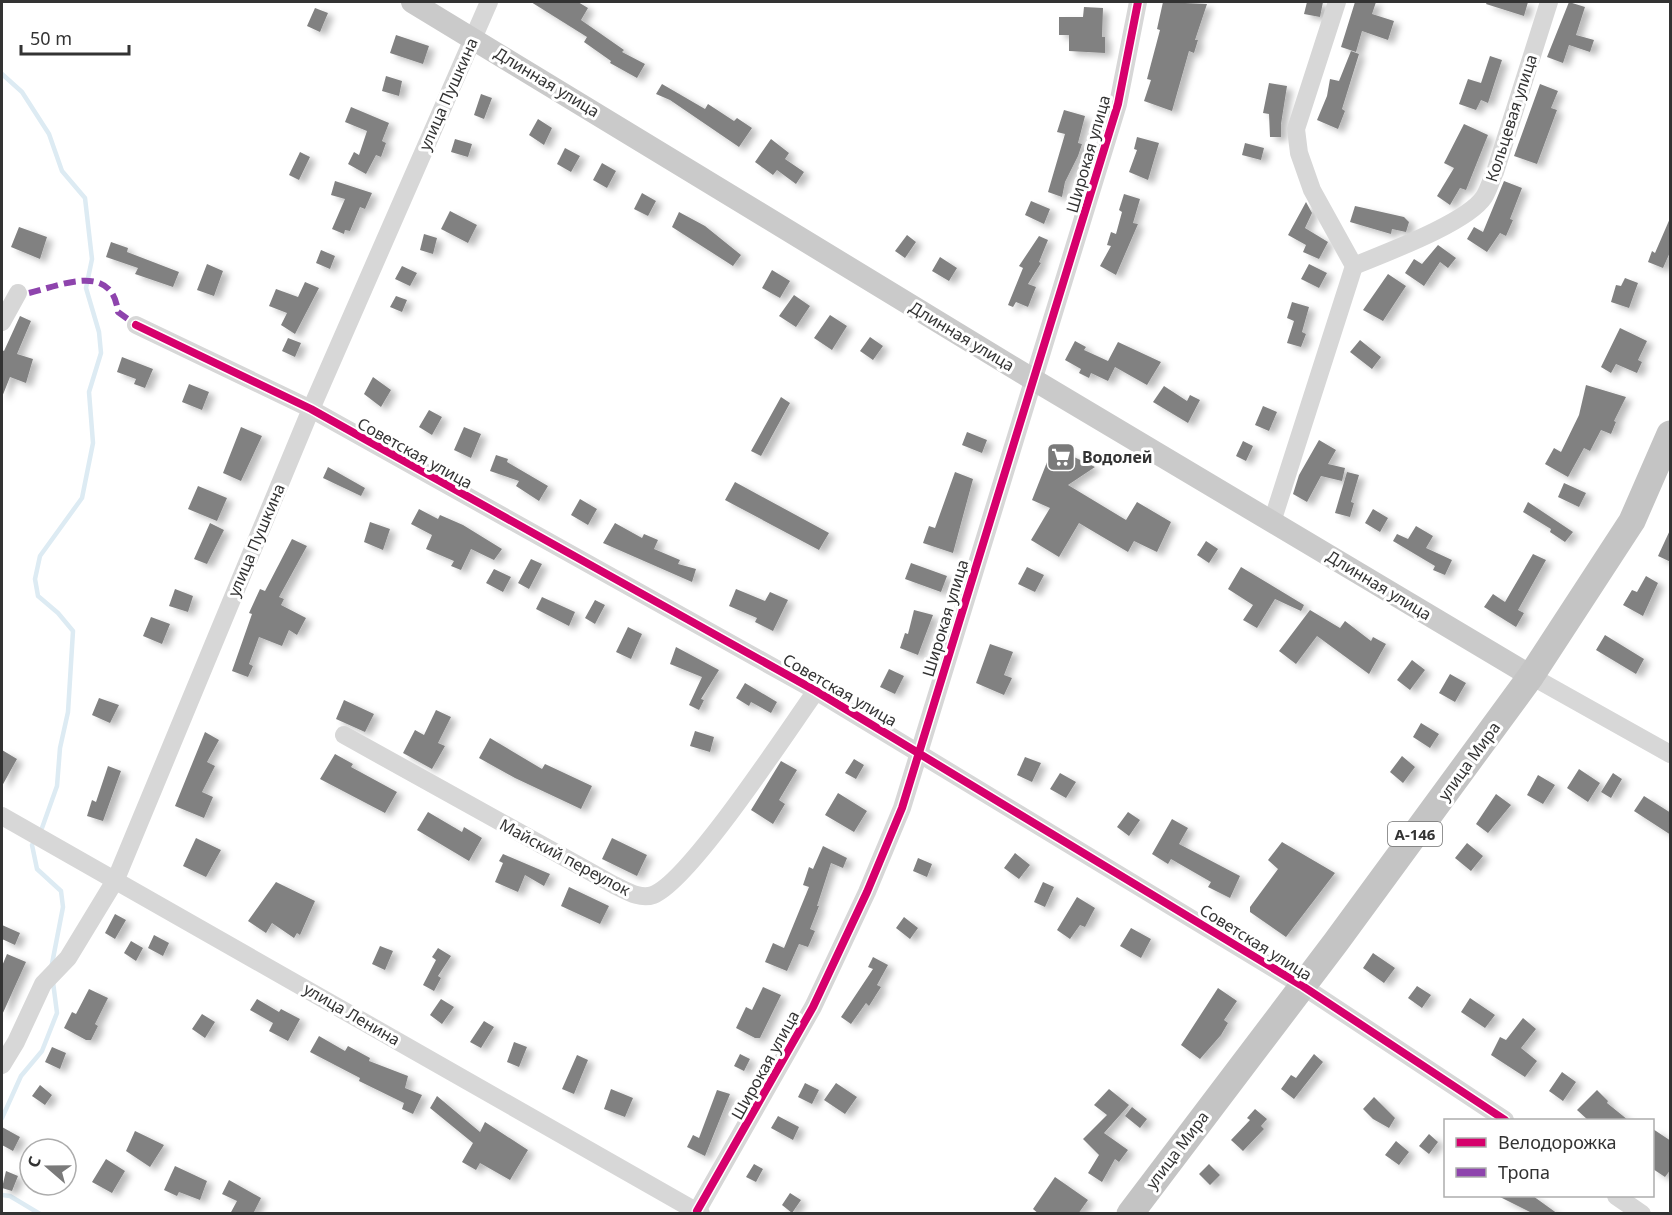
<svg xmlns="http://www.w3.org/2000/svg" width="1672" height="1215" viewBox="0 0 1672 1215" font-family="'Noto Sans',sans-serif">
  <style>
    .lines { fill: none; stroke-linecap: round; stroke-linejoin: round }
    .stream { stroke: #ddebf3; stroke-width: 4.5 }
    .building { fill: #818181; filter: url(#shadow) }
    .minor { stroke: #d7d7d7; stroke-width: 18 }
    .major { stroke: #cacaca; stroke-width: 22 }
    .highway { stroke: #c4c4c4; stroke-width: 27 }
    .quiet { stroke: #8e44ad; stroke-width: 6; stroke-dasharray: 12 6; stroke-linecap: butt }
    .cycleway-casing { stroke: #fff; stroke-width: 11 }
    .cycleway { stroke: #d6006c; stroke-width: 8 }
    .labels { text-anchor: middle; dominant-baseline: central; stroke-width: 6; stroke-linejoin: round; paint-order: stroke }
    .shield { fill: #fff; stroke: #707070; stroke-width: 1.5 }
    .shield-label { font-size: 15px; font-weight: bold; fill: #333 }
    .street-label { font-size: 16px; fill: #333; stroke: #fff }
    .poi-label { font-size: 16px; font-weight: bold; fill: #333; stroke: #fff; text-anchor: start }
  </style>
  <defs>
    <filter id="shadow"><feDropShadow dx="6" dy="4" stdDeviation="3" flood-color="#0004"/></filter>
  </defs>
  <rect width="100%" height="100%" fill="#fff"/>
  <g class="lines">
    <path class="stream" d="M2 74 22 92 49 134 62 171 85 198 92 259 86 288 99 332 101 353 89 392 93 443 82 498 40 556 35 579 38 596 58 613 73 631 68 712 60 748 57 786 42 828
      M32 845 37 869 61 891 63 907 51 969
      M2 1118 21 1076 42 1051 57 1013 53 982
      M2 1195 10 1196 40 1214"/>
  </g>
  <path class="building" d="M531 2H578L588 8 581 20 624 50 622 52 645 64 637 78 610 63 611 61 584 42 587 37Z
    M1163 2 1207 4 1195 40H1198L1194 53 1189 51 1172 111 1144 101 1151 80 1147 79 1160 30 1157 29Z
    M1307 2H1323L1320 17 1304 14Z
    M1355 2H1376L1372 14 1394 21 1388 40 1362 31 1356 52 1341 47Z
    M1487 2H1528L1524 16 1486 4Z
    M1569 2 1585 7 1576 35 1594 40 1590 52 1569 45 1563 63 1547 57Z
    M1084 7 1103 8 1102 37H1105V53L1069 51V35H1059V17H1083Z
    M315 8 328 13 320 32 307 26Z
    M396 35 429 46 423 64 390 53Z
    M1351 51 1359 54 1342 109 1345 111 1338 129 1317 120 1327 96 1330 79 1339 81Z
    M1490 56 1502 60 1488 103 1481 100 1476 110 1459 104 1468 79 1481 83Z
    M386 76 402 81 399 96 382 91Z
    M1269 83 1287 86 1281 124V137H1270L1269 114 1263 113Z
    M662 84 705 109 708 104 734 121 737 118 752 128 739 147 670 100 656 94Z
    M1540 84 1558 91 1551 108 1557 110 1537 164 1514 156Z
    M481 94 492 98 484 119 474 115Z
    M351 107 389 123 382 141 386 143 381 157 376 155 366 174 348 164 354 152 359 155 367 131 345 122Z
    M1064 110 1085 116 1078 143 1082 144 1078 156 1065 182 1062 197 1048 192 1065 134 1057 132Z
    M538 119 552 128 544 145 529 135Z
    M1464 124 1488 135 1466 190 1460 188 1450 205 1437 196 1454 168 1444 163Z
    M1137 137 1159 143 1148 180 1129 172 1137 150 1134 149Z
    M455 139 472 144 468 157 451 152Z
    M771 139 789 153 785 159 804 172 796 184 777 170 773 175 755 162Z
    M1245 143 1264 148 1261 160 1242 155Z
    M565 148 580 156 571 172 557 164Z
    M300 152 310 157 299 180 289 175Z
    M602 163 616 171 607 188 593 180Z
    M335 181 372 193 365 209 360 207 350 231 345 230 344 234 332 229 345 199 331 195Z
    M1504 181 1522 188 1510 219 1513 220 1506 236 1500 233 1487 252 1467 239 1474 227 1483 232Z
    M642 193 656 201 648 216 634 209Z
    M1124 194 1140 199 1133 223 1138 224 1116 275 1100 266 1111 246 1107 245 1111 232 1116 234 1122 212 1119 210Z
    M1031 201 1050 209 1044 224 1025 215Z
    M1306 202 1312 213 1305 228 1328 242 1319 259 1303 252 1306 245 1288 235Z
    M1355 206 1404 217 1409 222 1406 232 1392 229 1391 234 1350 222Z
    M450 211 477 225 468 243 441 229Z
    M679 212 705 226 741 255 733 266 672 227Z
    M1671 216V250L1663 268 1648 262 1652 251 1655 253Z
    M19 227 47 237 40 259 11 247Z
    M424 234 437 238 433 254 420 250Z
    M907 235 916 242 905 258 895 251Z
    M1039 236 1048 240 1039 262 1041 263 1028 284 1036 287 1028 307 1016 302 1013 307 1008 305 1023 268 1019 266Z
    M111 242 128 248 127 252 179 272 173 287 135 274 138 268 106 257Z
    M1438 245 1456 258 1448 268 1440 262 1424 286 1405 273 1414 259 1422 264Z
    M321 250 335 256 330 269 316 263Z
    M940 257 957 268 949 281 932 271Z
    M207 264 223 271 214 296 197 290Z
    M1309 264 1327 273 1319 288 1301 279Z
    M402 266 417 273 410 286 395 279Z
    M772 270 790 281 780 298 762 288Z
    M1388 274 1406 286 1383 321 1363 310Z
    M1625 278 1638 283 1629 308 1611 302 1616 285 1621 286Z
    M305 282 319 288 295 334 281 325 287 313 269 306 276 289 298 297Z
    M794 295 810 306 796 327 779 316Z
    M396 296 407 300 402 312 390 307Z
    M1292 302 1309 307 1302 332 1306 334 1301 347 1287 343 1294 321 1287 318Z
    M830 315 847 326 832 350 814 338Z
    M20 316 31 321 17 354 33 359 26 383 10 377 2 397V350L4 351Z
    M1620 328 1647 341 1638 360 1642 362 1637 373 1616 364 1611 373 1601 367Z
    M870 337 883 346 873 360 860 351Z
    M288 338 301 343 295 357 282 351Z
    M1360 340 1381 357 1372 369 1350 352Z
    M1075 341 1086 347 1084 350 1108 361 1118 342 1161 362 1147 385 1115 367 1108 381 1091 373 1089 378 1079 373 1081 369 1065 360Z
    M122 357 153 369 145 388 134 384 136 379 117 372Z
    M373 377 391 390 381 407 364 394Z
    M189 384 209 392 202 410 182 402Z
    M1586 385 1626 397 1614 421 1616 422 1611 434 1601 430 1590 451 1584 448 1568 477 1545 464 1554 448 1561 452 1579 415Z
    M1164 386 1187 401 1190 395 1200 400 1188 423 1153 402Z
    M781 397 790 403 761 456 751 451Z
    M1263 406 1277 412 1269 431 1255 425Z
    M429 410 442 417 432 435 419 427Z
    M241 427 262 436 241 481 223 473Z
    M464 427 481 434 471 458 454 450Z
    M967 432 987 440 982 453 962 445Z
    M1319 440 1336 450 1328 464 1345 468 1342 481 1321 476 1307 502 1293 494 1299 475Z
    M1243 441 1253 446 1246 461 1236 456Z
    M1053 447 1095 467 1068 485 1126 520 1137 502 1171 522 1157 552 1134 541 1128 552 1079 523 1059 557 1031 540 1050 508 1032 500Z
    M496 455 508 459 507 462 548 486 539 501 516 486 519 481 490 471Z
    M328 467 365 488 361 496 323 478Z
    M955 472 973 479 953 553 923 543 929 526 935 528Z
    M1347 472 1359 475 1351 502 1354 503 1350 517 1335 513Z
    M735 482 829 533 819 550 725 500Z
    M1564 483 1586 493 1579 507 1558 497Z
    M198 486 227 498 217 521 188 509Z
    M580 499 597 509 588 525 571 515Z
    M1528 502 1573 532 1565 542 1550 532 1551 529 1523 512Z
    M419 509 438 519 440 515 463 525 502 549 494 560 471 549 461 570 451 566 454 561 426 549 432 535 411 524Z
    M1373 509 1388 518 1380 532 1365 523Z
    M370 522 390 529 383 550 364 542Z
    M210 523 224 530 207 564 194 559Z
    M615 523 642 538 644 534 658 540 654 549 680 560 678 564 696 569 692 582 603 543Z
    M1416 526 1433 536 1426 548 1452 560 1445 575 1433 570 1435 566 1393 541 1397 534 1408 539Z
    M1671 528V562L1658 556Z
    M292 539 307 546 279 597 284 599 281 605 306 618 297 635 289 630 282 646 259 637 249 664 253 666 248 677 232 671 252 614 249 613 260 589 265 591Z
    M1206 541 1218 549 1209 563 1197 555Z
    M1533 554 1546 560 1518 610 1524 613 1516 627 1484 607 1493 594 1505 602Z
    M531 559 542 564 529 589 518 583Z
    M911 563 947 576 941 592 905 579Z
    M1027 567 1044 575 1035 592 1018 584Z
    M1241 567 1304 605 1301 611 1275 599 1257 628 1243 620 1253 605 1228 589Z
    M494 569 511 577 503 592 486 583Z
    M1646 576 1658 583 1643 616 1623 605 1632 590 1637 592Z
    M175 589 193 596 188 612 169 606Z
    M736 589 765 601 770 592 788 600 773 631 755 622 757 618 729 606Z
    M542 597 575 612 569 626 536 609Z
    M595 600 605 605 595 624 585 618Z
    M914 610 933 615 918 655 900 648 905 633 908 634Z
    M1310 610 1340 628 1345 621 1371 641 1373 637 1386 644 1369 674 1317 636 1296 664 1279 651Z
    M151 617 170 624 162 644 143 636Z
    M628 627 642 634 631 659 616 652Z
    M1605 635 1644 659 1636 674 1596 650Z
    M990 644 1013 652 1004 675 1012 678 1004 695 976 683Z
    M676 647 719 670 701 699 704 700 699 710 689 705 702 677 670 664Z
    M1412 660 1425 670 1410 690 1397 680Z
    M889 669 904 676 895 694 880 687Z
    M1450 674 1466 683 1455 702 1439 693Z
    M745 683 777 702 771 713 751 702 749 706 736 698Z
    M99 698 119 705 110 723 92 715Z
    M344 700 374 714 365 732 336 719Z
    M436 710 451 717 438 743 445 746 432 769 403 753 415 730 424 735Z
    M1421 723 1439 734 1430 748 1413 737Z
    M695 731 714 737 710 752 690 746Z
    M205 732 219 740 207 762 215 766 202 792 213 797 204 818 175 806Z
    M490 738 542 769 545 764 592 786 581 809 515 778 479 758Z
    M2 750 17 759 2 786Z
    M335 754 353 764 351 767 397 792 385 813 320 779Z
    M1402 756 1415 767 1403 783 1390 772Z
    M1025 757 1041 763 1032 782 1017 775Z
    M854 759 864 765 856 779 845 773Z
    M781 761 797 770 779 800 785 804 773 824 751 810Z
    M108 766 121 771 103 821 87 816 92 800 96 802Z
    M1579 769 1600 783 1588 802 1567 788Z
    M1060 773 1076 782 1066 798 1050 789Z
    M1613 773 1622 779 1611 798 1601 792Z
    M1538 775 1555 785 1543 804 1527 795Z
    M838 793 867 811 854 832 825 815Z
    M1496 794 1511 805 1488 833 1476 824Z
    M1644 796 1671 813V835L1634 811Z
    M428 812 462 832 464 827 482 838 469 861 417 830Z
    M1128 812 1140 820 1129 836 1117 827Z
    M1172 819 1188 828 1179 844 1240 876 1230 898 1208 887 1211 882 1171 859 1168 864 1152 854Z
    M196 838 221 850 206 877 183 866Z
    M612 838 647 855 637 876 602 859Z
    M1282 842 1335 873 1286 937 1250 912V907L1278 869 1268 860Z
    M1467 843 1483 856 1471 871 1455 858Z
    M823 846 847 858 843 868 831 863 817 906H819L810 929 815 931 808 947 799 944 787 971 765 962 773 943 784 948 809 887 803 885 809 867 813 869Z
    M1015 853 1030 865 1019 879 1004 868Z
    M503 854 550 874 544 886 525 875 518 892 495 882 503 863 499 861Z
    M918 858 932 864 927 877 913 871Z
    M276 882 315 901 300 935 297 933 294 938 272 923 266 933 248 921Z
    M1043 882 1054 887 1045 907 1034 902Z
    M569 887 609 906 600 924 561 906Z
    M1077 897 1095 908 1085 927 1080 925 1070 939 1057 930Z
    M115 914 126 920 115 939 105 933Z
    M904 917 918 928 910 939 896 928Z
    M2 925 20 933 15 945 2 939Z
    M1131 928 1151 939 1141 958 1120 946Z
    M154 935 169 943 163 956 148 948Z
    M131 941 143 948 136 961 124 953Z
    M380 946 393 951 385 970 372 964Z
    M438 948 451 956 438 976 441 978 434 991 423 985 436 960 432 957Z
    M1373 953 1395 968 1384 983 1363 968Z
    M7 954 26 962 2 1015V966Z
    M873 957 888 965 877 985 881 987 869 1006 866 1003 851 1024 841 1017 873 969 868 967Z
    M1417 986 1431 995 1422 1008 1408 998Z
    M763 987 781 995 760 1038H755L736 1028 746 1007 752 1010Z
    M1218 988 1237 1001 1224 1020 1228 1023 1221 1035 1200 1059 1181 1045Z
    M89 989 108 998 95 1024 98 1026 91 1040H86L64 1028 72 1012 76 1014Z
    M1470 998 1495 1015 1485 1028 1461 1012Z
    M257 999 279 1012 281 1009 300 1019 288 1041 269 1031 273 1023 250 1010Z
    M441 999 454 1007 442 1024 430 1015Z
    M202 1014 215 1022 205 1038 192 1029Z
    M1523 1018 1536 1029 1521 1048 1537 1061 1525 1077 1491 1055 1500 1037 1506 1040Z
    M484 1021 494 1027 481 1048 470 1042Z
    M319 1036 345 1051 348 1046 370 1058 369 1061 408 1076 405 1088 422 1095 413 1114 402 1109 404 1103 359 1081 360 1078 310 1052Z
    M514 1042 527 1047 519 1067 507 1062Z
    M52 1047 66 1053 60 1069 45 1062Z
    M740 1054 750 1059 744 1071 734 1066Z
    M1314 1054 1323 1062 1294 1099 1281 1089 1291 1075 1296 1078Z
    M577 1055 588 1060 574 1094 562 1089Z
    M1562 1072 1576 1082 1563 1101 1549 1091Z
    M805 1083 819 1090 812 1104 798 1097Z
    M836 1083 857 1097 845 1114 824 1100Z
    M40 1085 52 1095 45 1105 32 1096Z
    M611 1089 633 1098 625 1117 604 1109Z
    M1109 1089 1129 1105 1104 1133 1128 1150 1119 1162 1115 1159 1102 1182 1088 1173 1099 1155 1083 1139 1107 1115 1094 1105Z
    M717 1090 730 1094 705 1156 687 1147 693 1135 699 1138Z
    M1597 1090 1608 1101 1607 1103 1628 1120H1588L1577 1110Z
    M437 1096 480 1132 485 1122 528 1150 510 1180 480 1163 476 1170 462 1162 473 1143 430 1108Z
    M1374 1097 1395 1118 1389 1128 1373 1119 1363 1109Z
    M1132 1107 1147 1119 1140 1128 1125 1116Z
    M1255 1109 1267 1119 1261 1126 1264 1129 1243 1151 1231 1140 1250 1120 1247 1118Z
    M778 1116 799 1127 793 1140 771 1128Z
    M2 1127 20 1137 13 1151 2 1145Z
    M1653 1129 1671 1141V1169L1665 1177 1653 1169Z
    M135 1131 164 1145 150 1167 126 1151Z
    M1429 1134 1438 1142 1429 1154 1419 1146Z
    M1396 1141 1409 1152 1399 1165 1385 1155Z
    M106 1159 125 1171 112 1193 92 1182Z
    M754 1164 763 1169 756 1182 746 1177Z
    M1209 1164 1220 1175 1210 1185 1199 1174Z
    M175 1166 207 1181 200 1200 179 1192 177 1196 164 1190Z
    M6 1171 18 1176 12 1191 2 1188Z
    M1055 1177 1088 1200 1078 1214H1039L1033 1209Z
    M229 1180 261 1198 253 1214H230L237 1201 222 1194Z
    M790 1193 801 1200 792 1213 782 1205Z
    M1498 1196H1533L1558 1214H1534Z"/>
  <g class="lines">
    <path class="minor" d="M1354 266C1385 253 1467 223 1484 197 1489 189 1491 180 1495 172L1549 2
      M2 322 18 293
      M136 325 311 409 816 691 1301 985 1505 1120
      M1272 522 1354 266 1312 190 1299 153 1296 129 1337 2
      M1531 676 1670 754
      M344 735 614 885C625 890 640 900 653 895 690 881 788 730 816 691
      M2 816 701 1214
      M2 1065 16 1042 43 984 68 958 116 879 311 409 489 2
      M1616 1196 1642 1214
      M697 1211 813 1007 867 892 902 808 1118 104 1138 2"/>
    <path class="major" d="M412 2 1034 380 1531 676"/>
    <path class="highway" d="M1130 1214 1336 942 1531 676 1632 521 1670 434"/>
    <path class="quiet" d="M29 293C62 285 112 262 118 312L136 325"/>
    <g class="cycleway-casing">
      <path id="cycleway" d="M136 325 311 409 816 691 1301 985 1505 1120
        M697 1211 813 1007 867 892 902 808 1118 104 1138 2"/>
    </g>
    <use href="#cycleway" class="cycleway"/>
  </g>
  <defs>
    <g id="supermarket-square" transform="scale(1.5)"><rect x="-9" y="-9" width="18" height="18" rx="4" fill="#7a7a7a" stroke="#fff"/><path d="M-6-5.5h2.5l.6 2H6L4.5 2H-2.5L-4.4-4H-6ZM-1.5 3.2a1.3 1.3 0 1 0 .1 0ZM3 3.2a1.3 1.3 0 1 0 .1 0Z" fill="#fff"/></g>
  </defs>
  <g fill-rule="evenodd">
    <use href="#supermarket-square" x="1061" y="457"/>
  </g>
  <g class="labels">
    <rect class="shield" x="1388" y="822" width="54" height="24" rx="4.5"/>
    <g class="shield-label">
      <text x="1415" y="834">А-146</text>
    </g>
    <g class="street-label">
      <text transform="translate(547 82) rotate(31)">Длинная улица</text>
      <text transform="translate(448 94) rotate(-66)">улица Пушкина</text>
      <text transform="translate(1511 118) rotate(-72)">Кольцевая улица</text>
      <text transform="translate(1088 154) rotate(-74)">Широкая улица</text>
      <text transform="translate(962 336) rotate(31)">Длинная улица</text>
      <text transform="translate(415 453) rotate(29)">Советская улица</text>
      <text transform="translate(256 540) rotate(-67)">улица Пушкина</text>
      <text transform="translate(1379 585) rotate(31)">Длинная улица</text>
      <text transform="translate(945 618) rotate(-73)">Широкая улица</text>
      <text transform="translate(840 690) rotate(30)">Советская улица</text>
      <text transform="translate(1469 761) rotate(-54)">улица Мира</text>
      <text transform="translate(565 857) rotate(28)">Майский переулок</text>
      <text transform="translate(1256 942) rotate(32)">Советская улица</text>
      <text transform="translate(352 1014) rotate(30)">улица Ленина</text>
      <text transform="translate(765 1065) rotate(-61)">Широкая улица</text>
      <text transform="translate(1177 1150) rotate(-53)">улица Мира</text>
    </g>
    <g class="poi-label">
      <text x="1082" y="457">Водолей</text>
    </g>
  </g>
  <rect width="1672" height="1215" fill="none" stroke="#333333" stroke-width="6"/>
  <rect x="1444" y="1119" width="210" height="78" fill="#ffffff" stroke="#adadad" stroke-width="1.5"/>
  <rect x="1456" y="1138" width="30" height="9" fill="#d6006c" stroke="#adadad" stroke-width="1.5"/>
  <text x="1498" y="1149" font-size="18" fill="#333333">Велодорожка</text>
  <rect x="1456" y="1168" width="30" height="9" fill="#8e44ad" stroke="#adadad" stroke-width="1.5"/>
  <text x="1498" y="1179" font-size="18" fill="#333333">Тропа</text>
  <g transform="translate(48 1167) rotate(290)"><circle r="28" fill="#ffffff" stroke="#adadad" stroke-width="1.5"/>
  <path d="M0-4.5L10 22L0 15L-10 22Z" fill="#7a7a7a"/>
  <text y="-9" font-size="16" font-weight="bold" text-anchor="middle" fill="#333333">С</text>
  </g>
  <path d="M21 45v9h108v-9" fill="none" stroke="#333333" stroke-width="3"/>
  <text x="30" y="45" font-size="18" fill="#333333" stroke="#ffffff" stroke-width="4.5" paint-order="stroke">50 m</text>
</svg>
